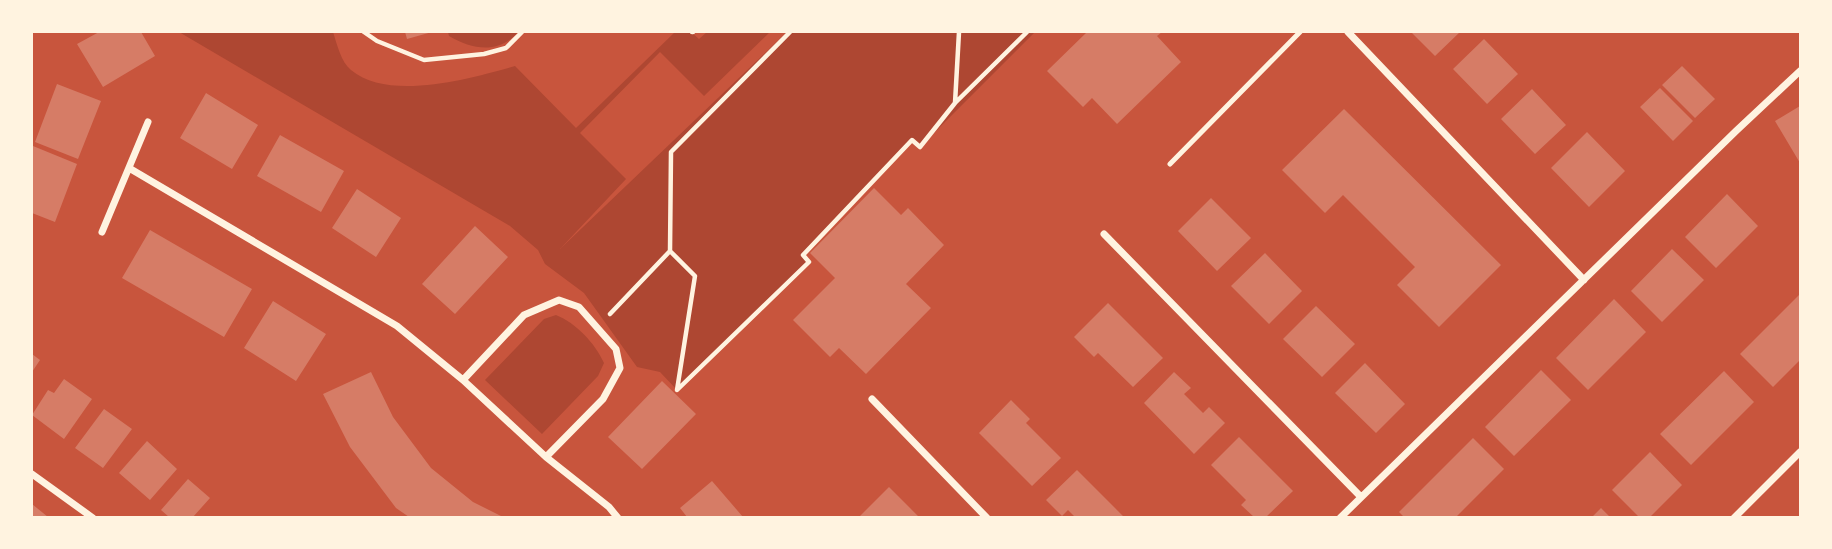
<svg xmlns="http://www.w3.org/2000/svg" width="1832" height="549" viewBox="0 0 1832 549" font-family="Cabin,sans-serif">
  <style>
    .green { fill: #ae4732 }
    .building { fill: #d67c66 }
    .lines { fill: none; stroke-linecap: round; stroke-linejoin: round }
    .path { stroke: #fff3e0; stroke-width: 4.5 }
    .service { stroke: #fff3e0; stroke-width: 5 }
    .minor { stroke: #fff3e0; stroke-width: 7 }
  </style>
  <rect width="100%" height="100%" fill="#c8553d"/>
  <path class="green" d="M179 32H333C337 44 341 62 351 70 389 102 472 78 515 66L576 128 675 32H691L699 39 707 32H770L704 96 660 52 580 133 626 179 560 249 787 32H1035L920 147 913 140 803 255 809 262 677 390 660 372 637 367 584 293 545 264 538 250 510 226Z
    M448 32H518C499 54 473 50 449 36Z
    M556 315C576 323 595 343 604 363L598 376 542 434 485 380 544 319Z"/>
  <path class="building" d="M99 32H141L155 56 103 87 77 44Z
    M405 32H432L407 39Z
    M1087 32H1162L1157 36 1181 62 1117 124 1092 98 1083 107 1047 71Z
    M1411 32H1460L1435 56Z
    M1484 39 1518 74 1487 104 1453 69Z
    M1682 66 1715 99 1695 118 1662 85Z
    M57 84 101 101 78 159 35 142Z
    M1660 88 1693 121 1673 141 1640 107Z
    M1532 89 1566 125 1535 154 1501 119Z
    M206 93 258 125 232 169 180 138Z
    M1800 106V163L1775 121Z
    M1344 109 1501 265 1439 327 1397 285 1415 267 1343 195 1325 213 1282 170Z
    M1587 132 1625 171 1589 207 1551 168Z
    M280 135 344 171 321 212 257 176Z
    M33 146 77 164 55 222 32 213V151Z
    M874 188 901 215 908 208 944 245 906 284 931 308 866 374 839 348 830 357 793 320 835 278 810 253Z
    M357 189 401 218 376 257 332 228Z
    M1727 194 1758 226 1716 268 1685 237Z
    M1211 198 1251 238 1217 271 1178 231Z
    M475 226 508 257 455 314 422 284Z
    M150 230 252 289 224 337 122 278Z
    M1672 249 1704 280 1662 322 1631 291Z
    M1265 253 1302 291 1269 324 1231 286Z
    M1800 294V360L1773 387 1740 354Z
    M1614 299 1646 332 1588 390 1556 358Z
    M273 301 326 334 296 381 244 348Z
    M1108 303 1163 358 1133 387 1098 353 1094 357 1074 337Z
    M1316 306 1355 344 1322 377 1283 339Z
    M32 354 40 360 32 372Z
    M1365 363 1405 404 1376 433 1335 393Z
    M1541 370 1571 400 1514 456 1485 427Z
    M1724 371 1754 402 1691 465 1660 434Z
    M371 372 393 417 431 468 473 502 503 517H409L396 508 350 447 323 394Z
    M1174 372 1191 388 1184 394 1203 413 1209 407 1225 423 1194 454 1144 403Z
    M64 379 92 399 64 439 32 415 48 390 54 393Z
    M662 381 696 414 642 469 608 437Z
    M1011 400 1030 419 1026 423 1061 458 1032 486 979 433Z
    M104 409 132 429 103 468 75 448Z
    M1239 437 1293 491 1266 517H1254L1241 505 1246 500 1211 465Z
    M1473 438 1504 469 1456 517H1404L1399 512Z
    M147 441 177 469 150 500 119 473Z
    M1650 452 1682 485 1650 517H1639L1612 490Z
    M1077 470 1124 517H1075L1068 510 1062 516 1046 500Z
    M188 479 210 498 193 517H169L161 510Z
    M712 481 743 517H687L680 508Z
    M889 487 919 517H861L860 516Z
    M32 504 48 517H32Z
    M1601 508 1610 517H1592Z"/>
  <g class="lines">
    <path class="path" d="M364 32 377 41 424 60 484 54 506 48 522 32
      M692 32H693
      M959 32 955 103 1027 32
      M670 251 695 276 677 390 809 262 803 255 912 140 920 147 955 103
      M610 314 670 251 671 152 790 32"/>
    <path class="service" d="M1170 164 1300 32"/>
    <path class="minor" d="M1348 32 1584 280
      M129 168 397 326 463 380 546 457 609 507 618 518
      M102 232 148 122
      M1104 234 1361 497
      M463 380 524 315 559 300 579 307 616 349 620 368 603 399 546 457
      M872 399 987 518
      M32 474 93 518
      M1340 518 1736 131 1800 71
      M1734 518 1800 452"/>
  </g>
  <rect width="1832" height="549" fill="none" stroke="#fff3e0" stroke-width="66"/>
</svg>
